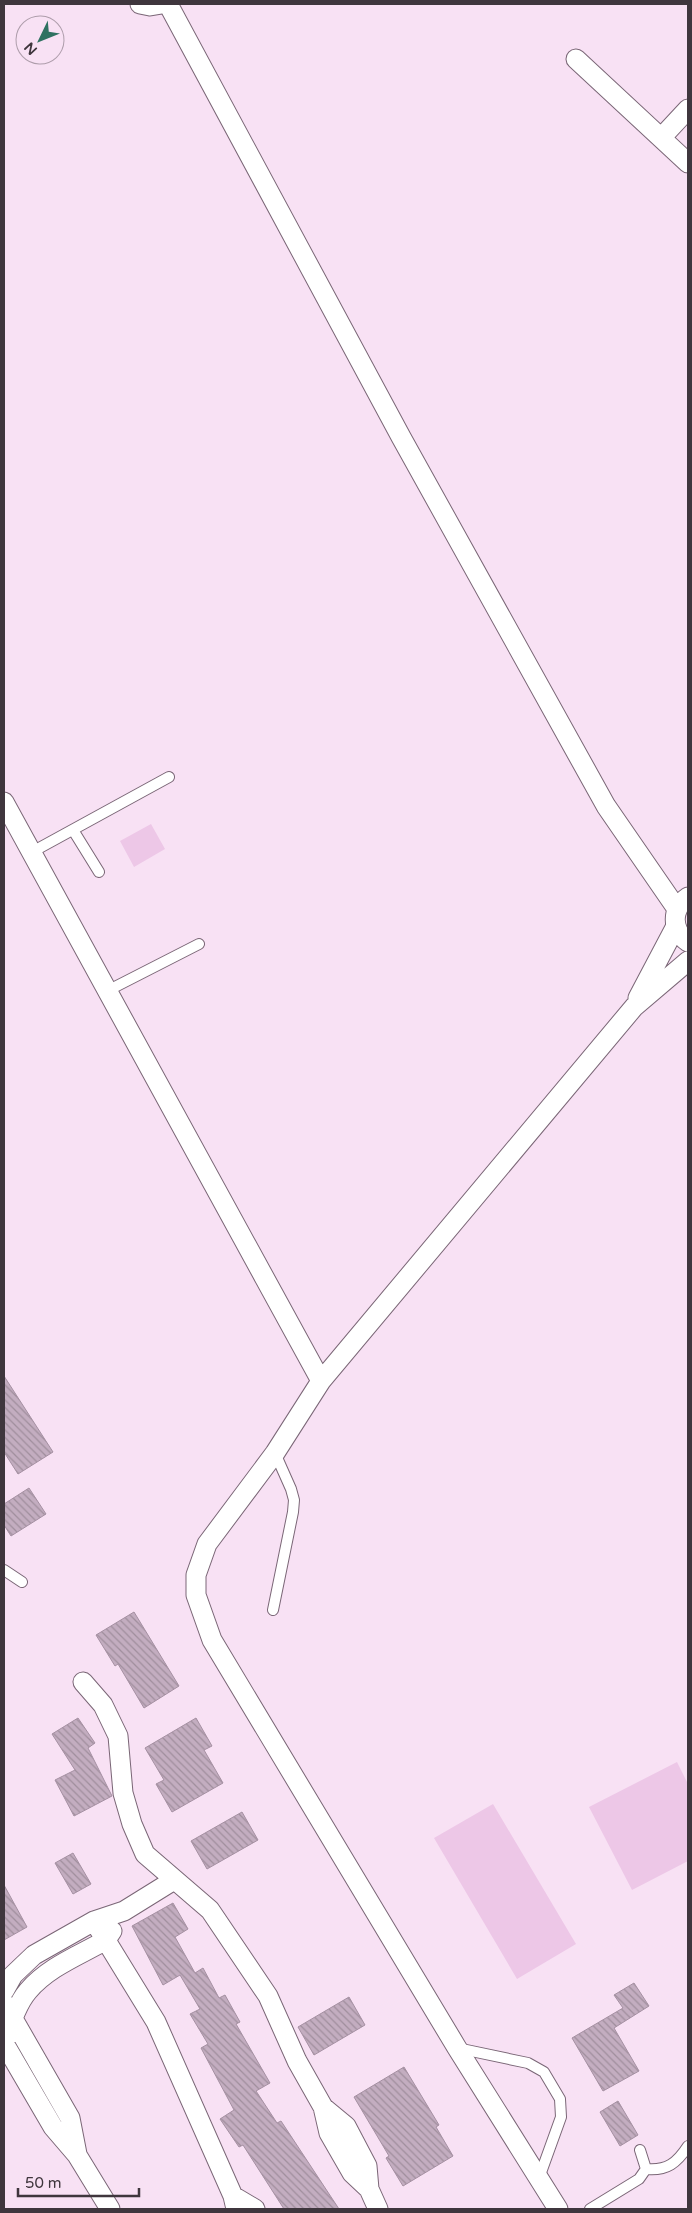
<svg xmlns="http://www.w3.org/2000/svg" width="692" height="2213" viewBox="0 0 692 2213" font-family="'Varela Round',sans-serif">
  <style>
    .green { fill: #edc7e7 }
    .building { fill: url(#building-back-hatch); stroke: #a590a2 }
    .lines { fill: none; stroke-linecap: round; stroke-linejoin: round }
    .lane-casing { stroke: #7a6676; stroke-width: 12 }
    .street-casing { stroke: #7a6676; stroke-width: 21 }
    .lane { stroke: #fff; stroke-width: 10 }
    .street { stroke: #fff; stroke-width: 19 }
  </style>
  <defs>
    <pattern id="building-back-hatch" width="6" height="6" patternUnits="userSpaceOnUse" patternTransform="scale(1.25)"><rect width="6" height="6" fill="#c3adc0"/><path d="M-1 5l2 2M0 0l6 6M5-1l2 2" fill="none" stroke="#a08e9d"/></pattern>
  </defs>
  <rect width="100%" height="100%" fill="#f8e1f4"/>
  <path class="green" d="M151 824 165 849 134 867 120 841Z
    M677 1762 688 1784V1861L632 1890 589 1807Z
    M493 1804 576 1944 517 1979 434 1838Z"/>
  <path class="building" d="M4 1376 53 1452 18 1474 4 1452Z
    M29 1488 46 1514 11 1536 4 1525V1504Z
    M134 1612 179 1686 144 1708 118 1664 115 1666 96 1635Z
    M78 1718 95 1743 88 1748 112 1796 74 1816 55 1780 75 1770 52 1734Z
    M196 1718 212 1746 204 1750 223 1783 172 1812 156 1784 164 1780 145 1748Z
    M242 1812 258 1840 207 1869 191 1841Z
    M73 1853 91 1884 73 1894 55 1863Z
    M4 1885 27 1927 4 1940Z
    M173 1903 188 1929 175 1937 195 1973 203 1968 219 1998 225 1995 240 2022 236 2024 270 2083 256 2091 277 2123 281 2121 339 2209H284L243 2145 239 2147 220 2119 234 2110 201 2048 208 2044 190 2014 200 2009 180 1975 163 1985 132 1926Z
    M634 1983 649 2006 614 2028 639 2071 603 2091 572 2038 623 2008 614 1995Z
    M349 1997 365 2025 314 2055 298 2027Z
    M404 2067 439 2125 436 2127 453 2156 403 2186 386 2158 389 2156 354 2097Z
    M618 2101 638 2135 620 2146 600 2112Z"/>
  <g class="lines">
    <g class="lane-casing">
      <path id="lane" d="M73 830 99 872
        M32 852 169 777
        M107 991 199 944
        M4 1570 22 1582
        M273 1610 293 1512 294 1500 291 1489 275 1453
        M457 2048 528 2063 544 2072 560 2099 561 2117 539 2178
        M646 2169C667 2171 677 2163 688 2146
        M590 2209 639 2179 646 2169 640 2150"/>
    </g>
    <g class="street-casing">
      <path id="street" d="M140 4 150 6 162 4
        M168 4 401 437 606 806 677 909
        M576 59 688 163
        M661 138 688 109
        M4 802 321 1381
        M688 897C671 909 671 930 688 942
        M638 998 676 926
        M83 1682 103 1705 118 1736 123 1793 132 1824 145 1854 210 1910 268 1996 297 2061 323 2107 329 2133 352 2173 369 2189
        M94 1921 156 2022 233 2196 236 2209
        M4 1991 13 1975 34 1955 94 1921 124 1911 174 1880
        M4 2003 70 2118 77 2154
        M4 2043 53 2127 77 2155 110 2209
        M4 2044C10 2027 16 2005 28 1991 48 1967 80 1955 106 1940L112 1931
        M323 2107 346 2126 367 2166 369 2189 378 2209
        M233 2196 255 2209
        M558 2209 457 2048 212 1640 196 1595V1575L207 1544 275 1453 321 1381 634 1007 688 961"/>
    </g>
    <use href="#lane" class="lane"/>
    <use href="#street" class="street"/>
  </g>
  <rect width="692" height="2213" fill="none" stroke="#3f363d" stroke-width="10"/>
  <g transform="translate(40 40) rotate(227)"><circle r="24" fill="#f8e1f4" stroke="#ae9dab"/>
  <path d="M0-4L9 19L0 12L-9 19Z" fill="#2f7161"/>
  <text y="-8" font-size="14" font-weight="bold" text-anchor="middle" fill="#3f363d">N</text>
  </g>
  <path d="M18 2188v8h121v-8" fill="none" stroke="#3f363d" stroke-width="2.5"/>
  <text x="25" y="2188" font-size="15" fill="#3f363d" stroke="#f8e1f4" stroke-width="4" paint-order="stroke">50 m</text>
</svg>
